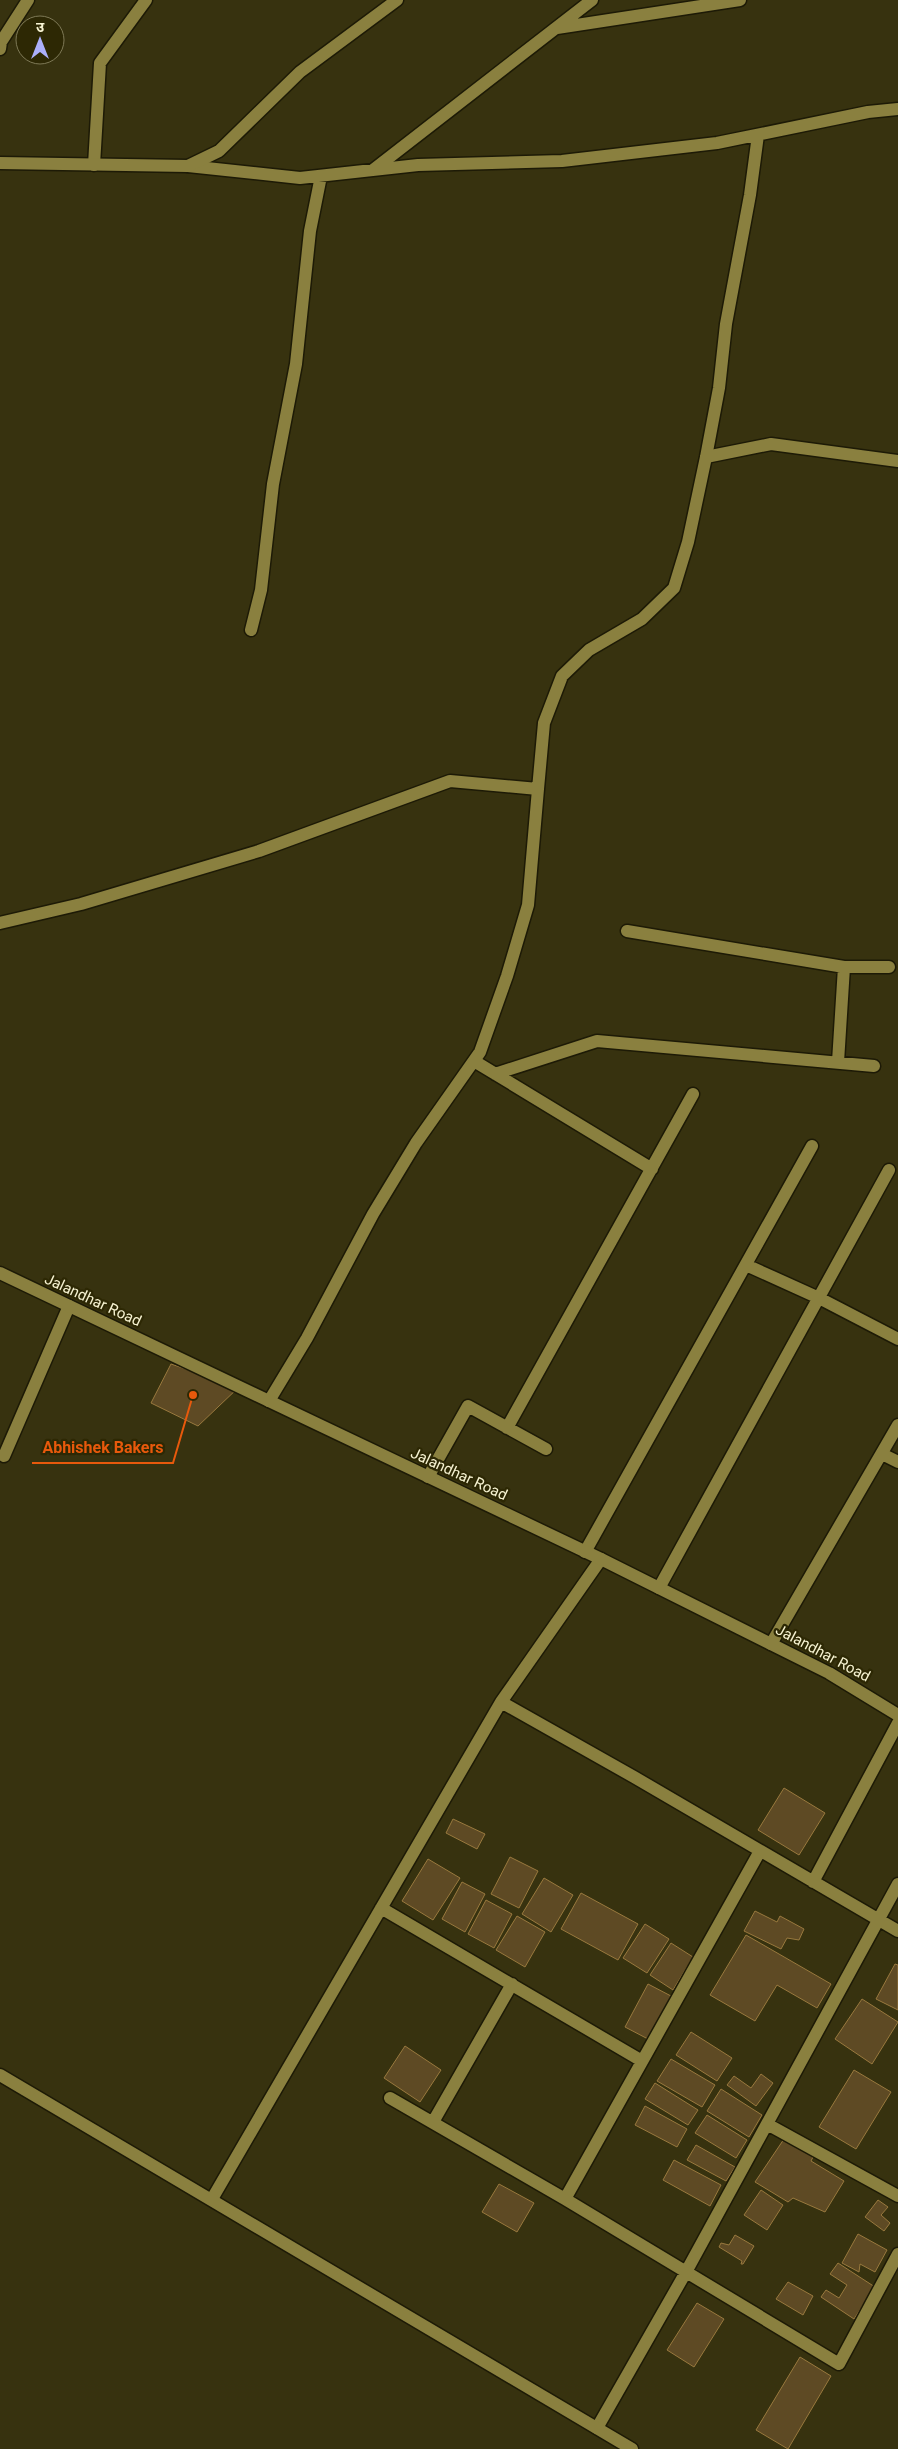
<svg xmlns="http://www.w3.org/2000/svg" width="898" height="2449" viewBox="0 0 898 2449" font-family="Roboto,'Noto Sans Devanagari',sans-serif">
  <style>
    .building { fill: #5e4a24; stroke: #99793e }
    .lines { fill: none; stroke-linecap: round; stroke-linejoin: round }
    .street-casing { stroke: #1d1a06; stroke-width: 15 }
    .secondary-casing { stroke: #1d1a06; stroke-width: 15 }
    .street { stroke: #8a803f; stroke-width: 12 }
    .secondary { stroke: #8a803f; stroke-width: 12 }
    .labels { text-anchor: middle; dominant-baseline: central; stroke-width: 4.5; stroke-linejoin: round; paint-order: stroke }
    .street-label { font-size: 15px; fill: #f7f3d2; stroke: #2d2804 }
    .leader { fill: none; stroke: #e8590c; stroke-width: 2 }
    .callout-dot { fill: #e8590c; stroke: #2d2804; stroke-width: 2 }
    .callout-label { font-size: 16px; text-anchor: middle; font-weight: bold; fill: #e8590c; stroke: #2d2804; stroke-width: 4.5; stroke-linejoin: round; paint-order: stroke }
  </style>
  <rect width="100%" height="100%" fill="#37320f"/>
  <path class="building" d="M171 1364 239 1387 198 1426 151 1403Z
    M784 1788 825 1813 799 1855 758 1830Z
    M453 1819 485 1834 477 1849 446 1833Z
    M510 1857 538 1871 519 1908 491 1894Z
    M428 1859 460 1878 433 1920 402 1901Z
    M544 1878 573 1895 551 1932 522 1914Z
    M462 1882 485 1894 465 1932 442 1919Z
    M581 1893 638 1924 618 1960 561 1929Z
    M486 1900 512 1914 494 1948 468 1934Z
    M755 1911 777 1922 780 1916 804 1929 799 1940 787 1938 781 1949 744 1931Z
    M517 1916 545 1932 525 1967 496 1950Z
    M645 1924 669 1939 647 1973 623 1958Z
    M746 1935 831 1984 817 2008 777 1985 755 2021 710 1995Z
    M671 1943 693 1957 673 1990 650 1975Z
    M895 1964 898 1965V2010L876 1999Z
    M648 1984 671 1996 648 2039 625 2027Z
    M862 1999 898 2022 872 2064 835 2039Z
    M691 2032 732 2058 717 2081 676 2055Z
    M405 2046 441 2070 420 2102 384 2078Z
    M671 2059 715 2085 702 2107 657 2081Z
    M854 2070 891 2092 856 2149 819 2127Z
    M761 2074 773 2083 756 2106 727 2085 734 2076 751 2088Z
    M655 2083 698 2110 688 2125 645 2099Z
    M721 2089 762 2115 749 2137 707 2111Z
    M645 2106 687 2129 677 2147 635 2125Z
    M707 2115 747 2140 736 2158 695 2133Z
    M784 2139 814 2155 811 2161 844 2181 825 2212 793 2198 788 2202 755 2182Z
    M696 2145 735 2167 726 2181 687 2160Z
    M674 2160 721 2185 710 2206 663 2180Z
    M499 2184 534 2203 517 2232 482 2212Z
    M761 2190 783 2205 767 2230 744 2215Z
    M878 2200 888 2207 881 2215 890 2223 884 2231 865 2217Z
    M858 2234 887 2250 875 2272 860 2264 859 2272 842 2263Z
    M735 2235 754 2246 743 2264H741L742 2261 719 2247 721 2243 729 2245Z
    M838 2263 875 2287 854 2319 821 2297 826 2290 839 2298 847 2285 830 2274Z
    M788 2282 813 2296 803 2315 776 2299Z
    M697 2303 724 2319 694 2367 667 2350Z
    M800 2357 831 2376 788 2449 756 2430Z"/>
  <g class="lines">
    <g class="street-casing">
      <path id="street" d="M557 28 740 0
        M0 49 1 42 28 0
        M94 165 100 63 146 0
        M188 166 300 178 418 165 562 161 717 143 868 112 898 109
        M373 170 592 0
        M706 457 771 444 898 461
        M251 630 261 590 273 484 296 364 310 231 321 176
        M538 789 544 723 562 676 589 650 642 619 674 588 688 542 706 457 719 388 726 324 750 195 758 135
        M0 923 81 904 259 851 450 781 538 789 528 905 507 976 480 1052 416 1143 373 1214 307 1338 269 1401
        M627 931 844 967H889
        M474 1061 652 1169
        M838 1062 844 967
        M495 1074 597 1041 874 1066
        M746 1265 819 1298 898 1339
        M507 1428 693 1094
        M882 1454 898 1462
        M4 1456 69 1306
        M428 1477 468 1406 546 1449
        M585 1552 812 1146
        M659 1588 889 1170
        M771 1644 898 1425
        M501 1702 634 1777 898 1931
        M813 1882 898 1723
        M381 1908 642 2061
        M390 2098 565 2199 839 2364 898 2254
        M433 2122 512 1984
        M767 2124 898 2196
        M212 2199 501 1702 601 1559
        M565 2199 760 1851
        M597 2428 686 2272 898 1884"/>
    </g>
    <g class="secondary-casing">
      <path id="secondary" d="M0 163 188 166 219 151 300 72 397 0
        M0 1273 601 1559 829 1673 898 1715
        M0 2075 632 2449"/>
    </g>
    <use href="#street" class="street"/>
    <use href="#secondary" class="secondary"/>
  </g>
  <g class="labels">
    <g class="street-label">
      <text transform="translate(93 1300) rotate(25)">Jalandhar Road</text>
      <text transform="translate(459 1474) rotate(25)">Jalandhar Road</text>
      <text transform="translate(823 1653) rotate(28)">Jalandhar Road</text>
    </g>
  </g>
  <path class="leader" d="M193 1395L173 1463H32"/>
  <circle class="callout-dot" cx="193" cy="1395" r="5"/>
  <g class="callout-label">
    <text x="103" y="1453">Abhishek Bakers</text>
  </g>
  <g transform="translate(40 40)"><circle r="24" fill="#2d2804" stroke="#7e7956"/>
  <path d="M0-4L9 19L0 12L-9 19Z" fill="#abaffb"/>
  <text y="-8" font-size="14" font-weight="bold" text-anchor="middle" fill="#f7f3d2">उ</text>
  </g>
</svg>
